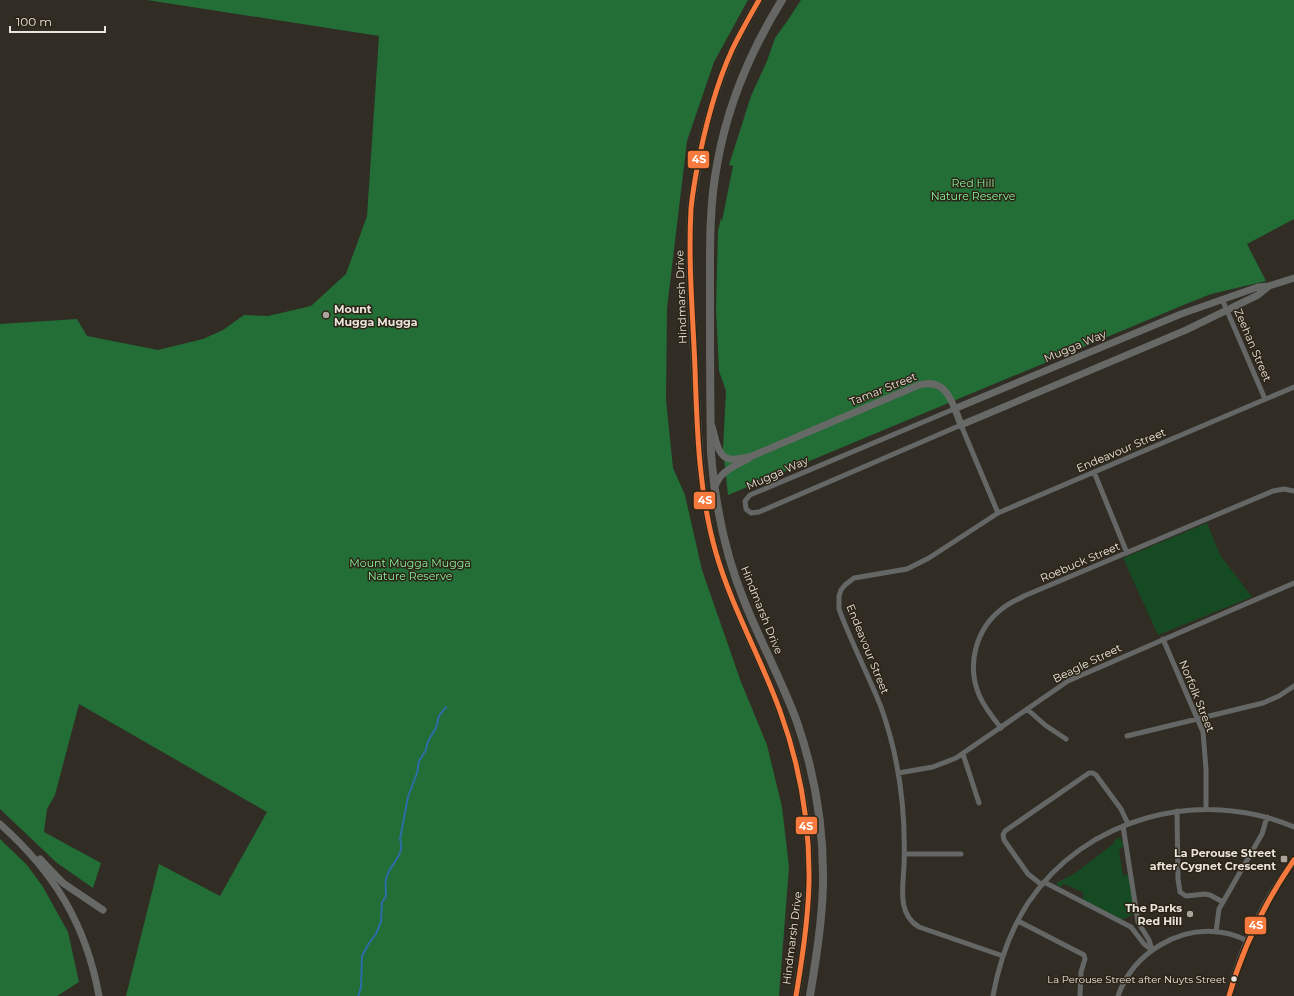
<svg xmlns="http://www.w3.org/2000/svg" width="1294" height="996" viewBox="0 0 1294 996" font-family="Montserrat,sans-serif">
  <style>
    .green { fill: #154a23 }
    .forest { fill: #236d36 }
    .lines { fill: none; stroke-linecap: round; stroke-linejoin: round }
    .stream { stroke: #2c6da8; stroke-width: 2 }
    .street { stroke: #656766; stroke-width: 5 }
    .secondary { stroke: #676967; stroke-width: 7 }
    .primary { stroke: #666764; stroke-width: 8 }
    .bus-1-casing { stroke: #2c2416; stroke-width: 8 }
    .bus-1 { stroke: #f6793e; stroke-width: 5 }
    .poi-dot { fill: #a9a59c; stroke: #2c2416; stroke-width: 1.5 }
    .bus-dot { fill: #eae5dc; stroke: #2c2416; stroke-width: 1.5 }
    .labels { text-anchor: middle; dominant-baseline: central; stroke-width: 3; stroke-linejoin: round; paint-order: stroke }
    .bus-label { font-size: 10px; fill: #eae5dc; stroke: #2c2416; text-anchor: end }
    .park-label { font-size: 11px; fill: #8af49e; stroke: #2c2416 }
    .street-label { font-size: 11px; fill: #eae5dc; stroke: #2c2416 }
    .poi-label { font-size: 11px; font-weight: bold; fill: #eae5dc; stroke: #2c2416; text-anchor: end }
    .line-badge { stroke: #2c2416; stroke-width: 1.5 }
    .badge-label { font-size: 11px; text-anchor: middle; font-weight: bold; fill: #fff }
  </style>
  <rect width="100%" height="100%" fill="#312d24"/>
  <path class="green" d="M1207 523 1220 555 1252 597 1158 635 1123 558Z
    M1120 837 1124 846 1119 850 1123 876 1128 874 1134 907 1132 915 1124 919H1120L1083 900V892L1062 883 1063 885 1060 887 1056 884 1058 882 1074 874 1113 844 1115 840Z"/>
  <path class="forest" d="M147 0H748L714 62 687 141 667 308 666 400 673 468 685 495 702 570 741 682 767 745 782 807 789 867 779 996H126L159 864 220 896 267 812 79 704 55 795 47 809 44 832 101 863 93 888 57 863 0 809V324L77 319 87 336 158 350 203 339 223 330 244 315 268 316 311 306 346 274 367 216 379 36Z
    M801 0H1294V219L1247 244 1266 281 1211 294 1186 304 728 495 723 449 726 391 719 371 716 309 718 231 721 218 722 221 733 166 729 165 751 96 767 61 775 38 788 20Z
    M0 839 27 865 43 887 68 932 79 982 57 996H0Z"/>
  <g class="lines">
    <path class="stream" d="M358 996 359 994 361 987 362 956 369 943 376 934 381 922 382 902 386 897C386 891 385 885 386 880 388 864 406 857 400 839L408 797 417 773 419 761 426 750 428 741 436 728 439 716 446 707"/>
    <path class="street" d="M1222 299 1265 399
      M954 409 750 495 745 501 746 509 751 513 759 512 961 425 998 513
      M1094 472 1127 553
      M1163 639 1203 732 1206 769V809
      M1027 709 1045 725 1066 739
      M1001 728C993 718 985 708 980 697 966 666 975 629 1003 608 1009 603 1017 600 1024 596L1273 491 1284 489 1294 491
      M1127 736 1263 703 1279 696 1294 686
      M963 754 979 803
      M898 773 933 767 956 758 1068 681 1294 583
      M1177 811 1178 879 1180 892 1186 896 1205 894 1210 895 1223 902
      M1123 826 1138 922 1149 940 1152 950
      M905 854H961
      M1044 882 1131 927 1144 944 1152 950
      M1042 885 1028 874 1004 840 1003 835 1005 831 1089 773H1093L1096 775 1121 809 1128 824
      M1018 921 1084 955 1085 959 1081 972 1080 996
      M1216 932 1219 909 1262 834 1267 817
      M1003 956 919 927C897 914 903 887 904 866 906 812 899 757 881 707 868 674 851 642 839 609V596L841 590 845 585 854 578 907 569 929 558 998 513 1294 387
      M993 996C999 963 1010 931 1028 903 1085 817 1201 787 1294 827
      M1118 996C1133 953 1180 924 1225 933 1233 934 1241 938 1248 941"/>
    <path class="secondary" d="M954 409 1181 314 1258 287 1269 286 1294 278
      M712 426C715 436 717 457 730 459 736 460 743 458 749 457
      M714 487C717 483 719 477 723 474 731 466 743 463 752 456L919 385C948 377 953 405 961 425L1186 330 1258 295 1269 286
      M0 824C54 872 86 924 99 996
      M40 859 63 883 103 910
      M1229 996C1241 948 1265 900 1294 860"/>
    <path class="primary" d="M759 0C749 18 738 36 730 55 715 90 705 126 698 164 696 179 692 194 691 209 688 264 693 320 695 375 698 436 699 494 716 553 732 608 761 658 780 711 800 765 810 825 809 883 808 921 802 959 796 996
      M782 0C751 50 727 107 717 165 709 207 710 250 710 292 710 346 710 400 711 453 715 504 725 555 745 603 761 643 782 681 797 722 815 774 824 830 823 885 822 922 816 959 810 996"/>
    <g class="bus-1-casing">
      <path id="bus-1" d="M759 0C750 16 740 33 732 50 714 89 704 131 696 174 694 186 692 197 691 209 688 263 693 316 695 369 697 431 699 494 716 553 732 608 761 658 780 711 800 766 810 825 809 883 808 921 802 959 796 996
        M1229 996C1243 947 1265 902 1294 860"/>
    </g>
    <use href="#bus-1" class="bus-1"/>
  </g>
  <g class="poi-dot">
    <circle cx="326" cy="315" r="4"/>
    <rect x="1280" y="855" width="8" height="8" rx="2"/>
    <circle cx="1190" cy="914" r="4"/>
  </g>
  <circle class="bus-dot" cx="1234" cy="979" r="3.5"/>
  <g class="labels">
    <g class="bus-label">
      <text x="1226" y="979">La Perouse Street after Nuyts Street</text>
    </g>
    <g class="park-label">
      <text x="973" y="183">Red Hill<tspan x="973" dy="13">Nature Reserve</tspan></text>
      <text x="410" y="563">Mount Mugga Mugga<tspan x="410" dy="13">Nature Reserve</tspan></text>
    </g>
    <g class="street-label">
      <text transform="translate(681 297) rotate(-92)">Hindmarsh Drive</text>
      <text transform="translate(1253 345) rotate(67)">Zeehan Street</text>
      <text transform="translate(1075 346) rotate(-23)">Mugga Way</text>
      <text transform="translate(883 389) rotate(-22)">Tamar Street</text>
      <text transform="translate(1121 450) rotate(-23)">Endeavour Street</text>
      <text transform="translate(777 473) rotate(-24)">Mugga Way</text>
      <text transform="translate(1080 562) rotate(-23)">Roebuck Street</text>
      <text transform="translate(762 610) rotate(68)">Hindmarsh Drive</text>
      <text transform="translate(868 649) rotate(68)">Endeavour Street</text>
      <text transform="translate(1087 663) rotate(-26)">Beagle Street</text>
      <text transform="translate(1197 696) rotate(68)">Norfolk Street</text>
      <text transform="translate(792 938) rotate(-83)">Hindmarsh Drive</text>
    </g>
    <g class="poi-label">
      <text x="334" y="309" text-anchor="start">Mount<tspan x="334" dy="13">Mugga Mugga</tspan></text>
      <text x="1276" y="853">La Perouse Street<tspan x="1276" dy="13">after Cygnet Crescent</tspan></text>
      <text x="1182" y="908">The Parks<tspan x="1182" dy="13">Red Hill</tspan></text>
    </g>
  </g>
  <g class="line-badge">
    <rect x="687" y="150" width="23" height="19" rx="4" fill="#f6793e"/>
    <rect x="693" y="491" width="23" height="19" rx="4" fill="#f6793e"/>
    <rect x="795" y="816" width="23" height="19" rx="4" fill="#f6793e"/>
    <rect x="1244" y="916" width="23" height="19" rx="4" fill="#f6793e"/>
  </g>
  <g class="badge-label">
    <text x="699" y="163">4S</text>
    <text x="705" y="504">4S</text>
    <text x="806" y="830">4S</text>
    <text x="1256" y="929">4S</text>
  </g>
  <path d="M10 26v6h95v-6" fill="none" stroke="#eae5dc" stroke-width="2"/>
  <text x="16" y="26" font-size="12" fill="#eae5dc" stroke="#2c2416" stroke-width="3" paint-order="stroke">100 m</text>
</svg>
